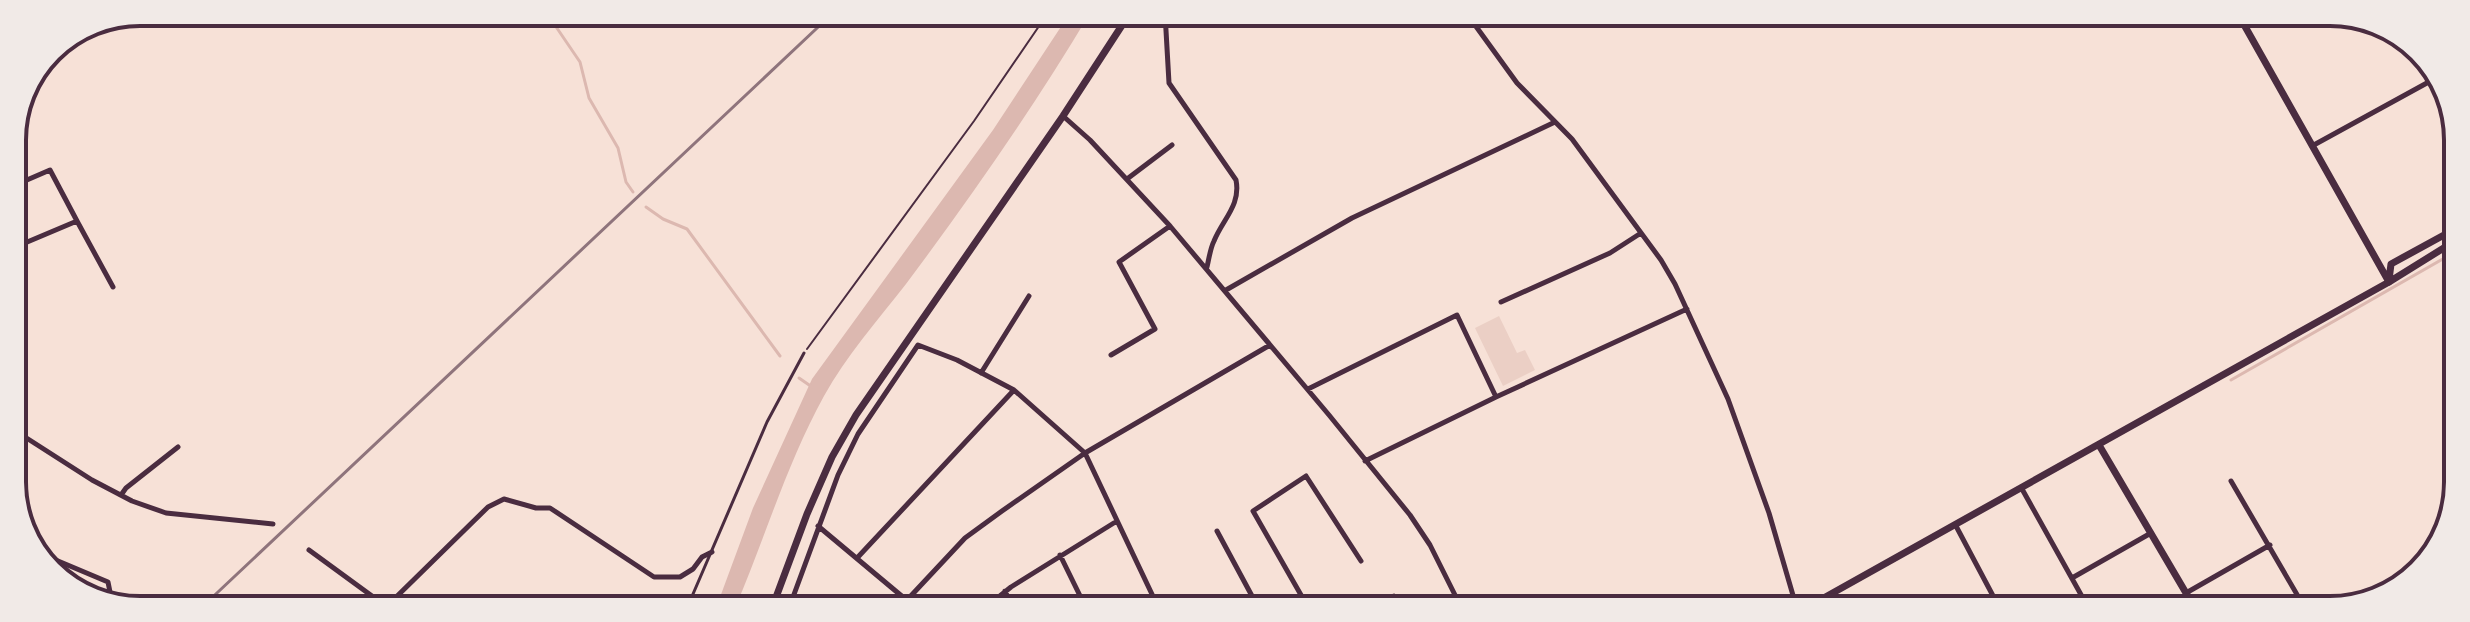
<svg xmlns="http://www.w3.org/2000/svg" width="2470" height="622" viewBox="0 0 2470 622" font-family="Cabin,sans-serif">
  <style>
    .green { fill: #ebcfc5 }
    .water { fill: #dcb8b0 }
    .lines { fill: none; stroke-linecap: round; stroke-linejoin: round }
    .stream { stroke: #dcb8b0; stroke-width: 3 }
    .path { stroke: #4a2c40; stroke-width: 2 }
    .service { stroke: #4a2c40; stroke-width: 3 }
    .minor { stroke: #4a2c40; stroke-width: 5 }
    .tertiary { stroke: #4a2c40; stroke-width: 7 }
    .secondary { stroke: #4a2c40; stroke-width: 7 }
    .rail { stroke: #8f747c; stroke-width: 3 }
    .rim { fill: none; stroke: #4a2c40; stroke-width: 4 }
  </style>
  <rect width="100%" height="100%" fill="#f7e1d7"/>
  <path class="green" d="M1499 316 1517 353 1525 350 1535 370 1503 386 1475 328Z"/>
  <path class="water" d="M1070 13H1090C1034 107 971 197 906 284 878 320 846 356 824 396 787 463 765 538 735 608H716L753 508 812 379 993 130Z"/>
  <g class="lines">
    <path class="stream" d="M546 12 580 62 589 98 618 148 626 182 633 192
      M646 207 663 219 687 229 780 356
      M799 378 812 387
      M2231 380 2455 252"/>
    <path class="path" d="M807 349 974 121 1048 13"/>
    <path class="service" d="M687 608 767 422 804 353"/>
    <path class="minor" d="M1165 13 1169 83 1236 180C1241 205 1223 219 1214 241 1210 249 1209 259 1207 267
      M1467 14 1517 83 1572 139 1661 260 1675 284 1728 399 1769 513 1797 609
      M1063 116 1090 140 1170 226 1329 415 1410 515 1430 545 1462 609
      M2312 146 2436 78
      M1127 179 1172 145
      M13 186 50 170 77 221 13 248
      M77 221 113 287
      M13 223 22 243
      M1226 290 1352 218 1555 122
      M1501 302 1610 253 1641 233
      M1111 355 1155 329 1119 262 1170 226
      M981 373 1029 296
      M1308 389 1457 315 1496 397
      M14 430 92 480 132 501 166 513 273 524
      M1365 461 1496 397 1687 309
      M2231 481 2306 610
      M2022 489 2089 609
      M121 495 126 488 178 447
      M818 526 916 608
      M1956 526 2000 609
      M1217 531 1259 609
      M309 550 387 607
      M39 553 108 582 110 592 99 599
      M1060 555 1086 608
      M858 557 1014 390
      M2072 578 2151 533
      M1005 591 1013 608
      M2186 593 2270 545
      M1394 596 1400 609
      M907 600 965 538 1002 511 1085 453 1270 345
      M387 606 488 507 504 499 536 508H550L654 577H680L693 569 702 557 712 552
      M789 608 838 475 858 434 918 345 957 360 1014 390 1085 453 1159 609
      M985 608 1011 587 1117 521
      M1309 609 1253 511 1306 476 1361 561"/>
    <path class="tertiary" d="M2099 445 2196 610
      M1804 609 2389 282"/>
    <path class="secondary" d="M2238 14 2389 282
      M2389 280 2391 264 2455 229
      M2389 282 2455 241
      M772 608 807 514 832 457 856 415 1063 116 1130 13"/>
    <path class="rail" d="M201 608 833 13"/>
  </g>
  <path d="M0 0H2470V622H0ZM140 26H2330A114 114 0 0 1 2444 140V482A114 114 0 0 1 2330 596H140A114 114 0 0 1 26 482V140A114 114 0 0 1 140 26Z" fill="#f1eae7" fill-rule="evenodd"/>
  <path class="rim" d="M140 26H2330A114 114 0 0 1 2444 140V482A114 114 0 0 1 2330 596H140A114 114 0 0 1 26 482V140A114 114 0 0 1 140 26Z"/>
</svg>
